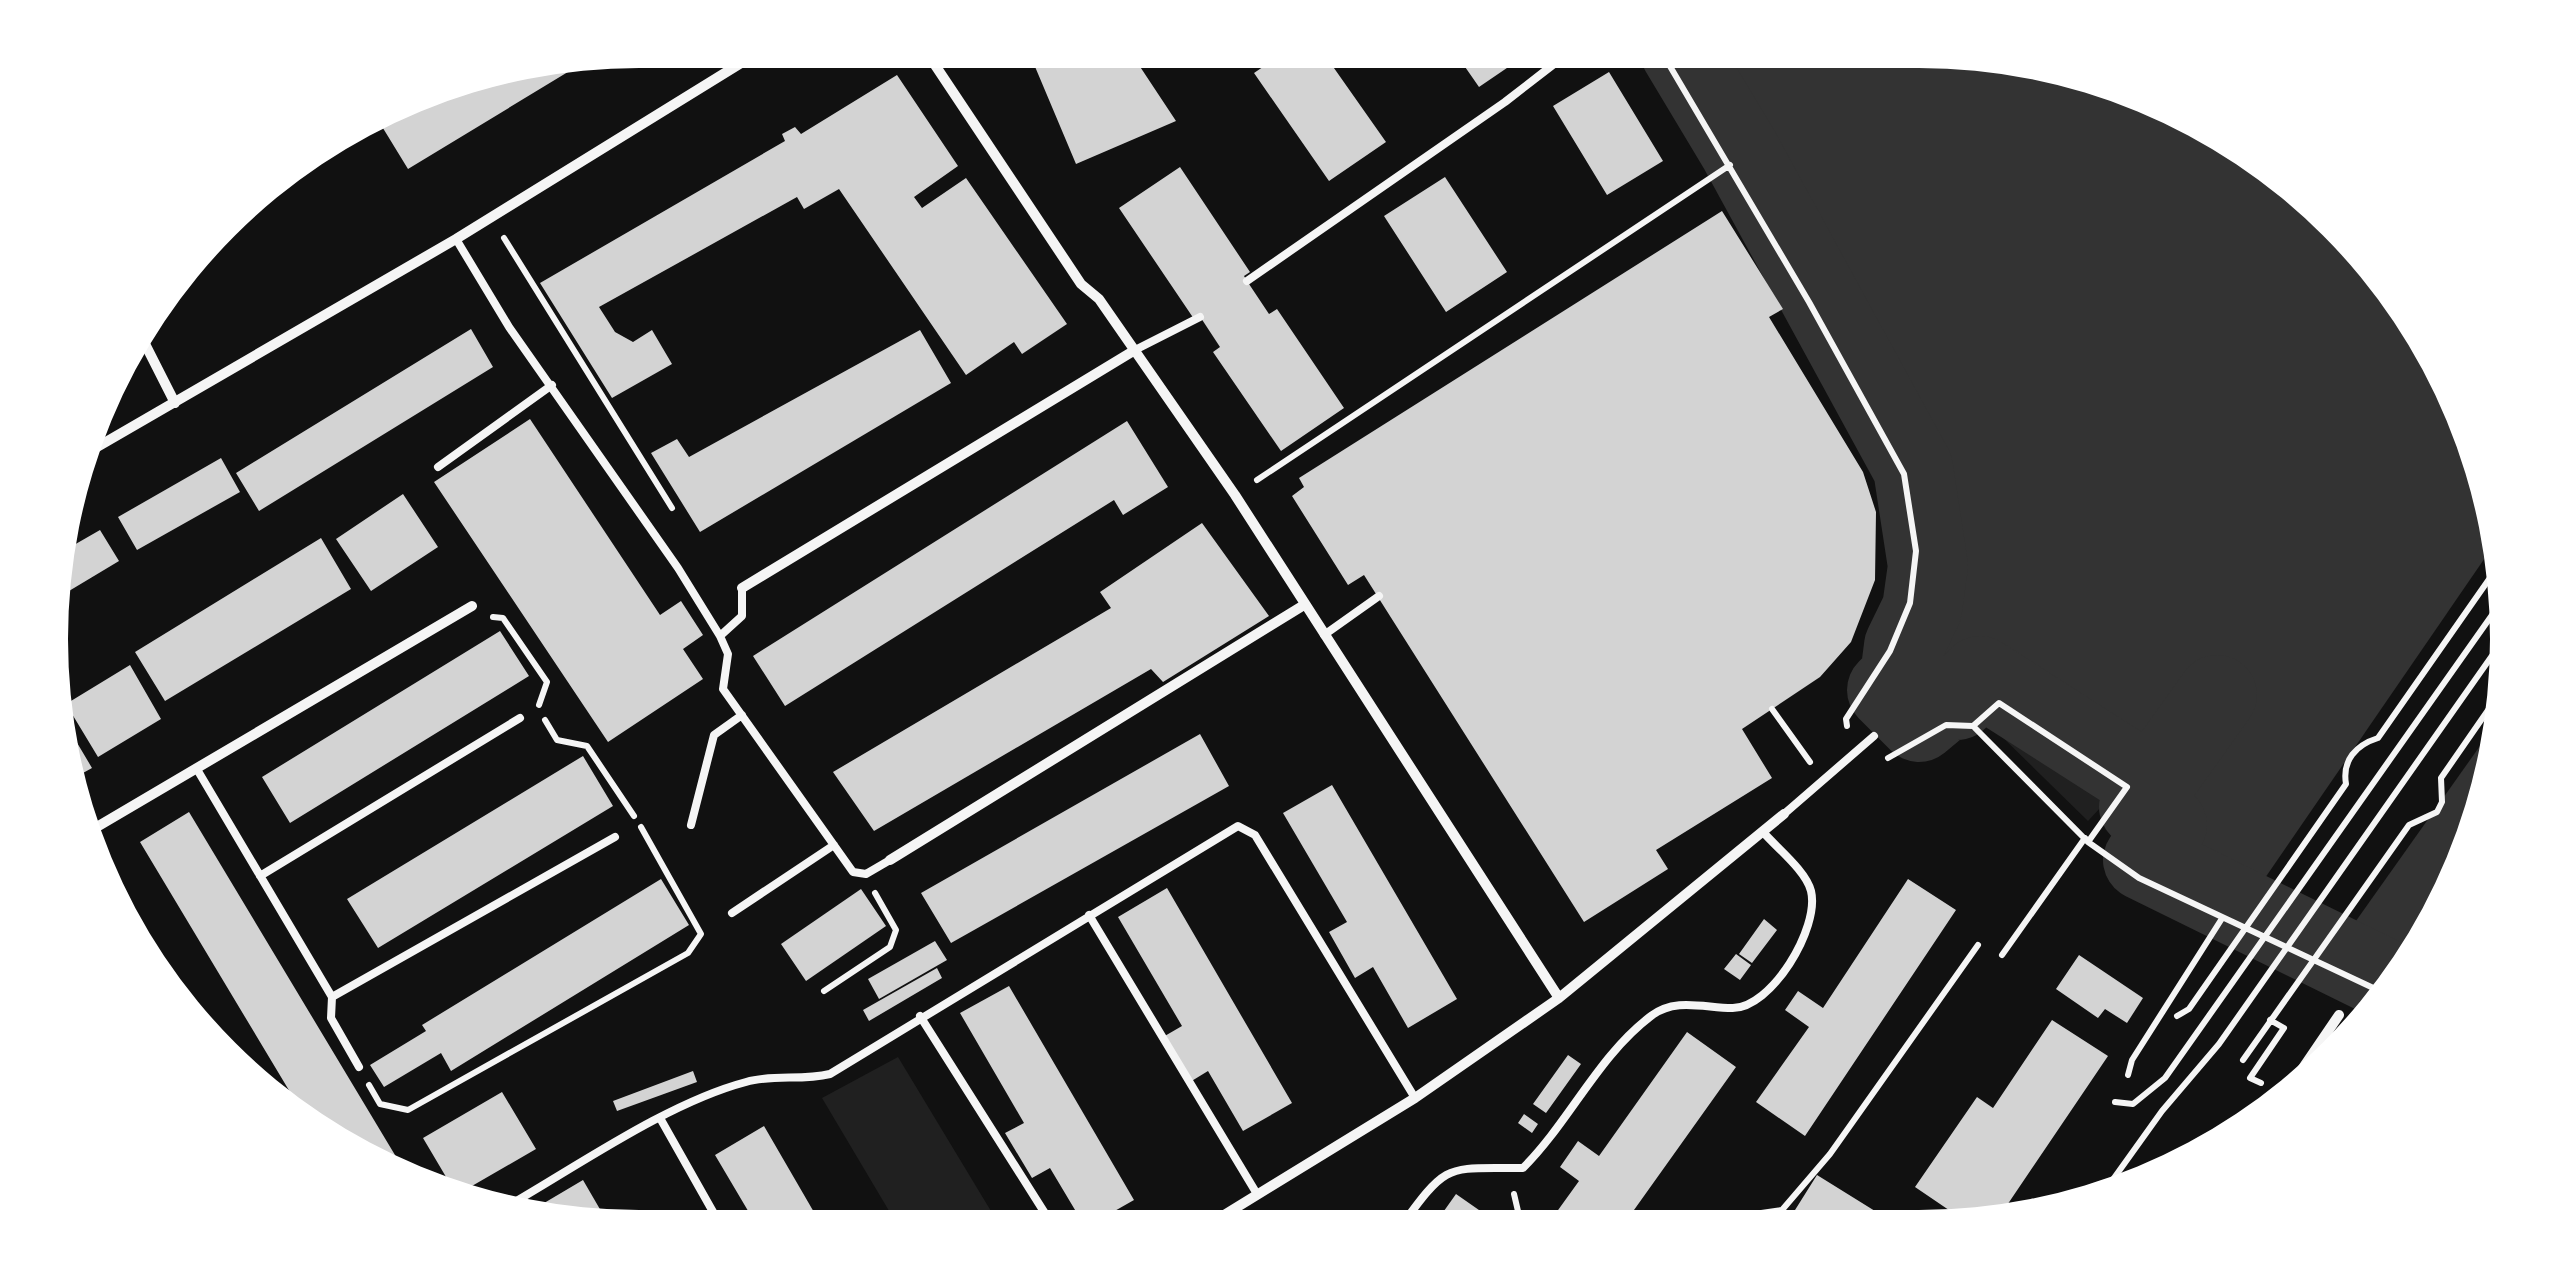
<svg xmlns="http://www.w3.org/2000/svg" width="2557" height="1278" viewBox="0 0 2557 1278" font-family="'Archivo Narrow',sans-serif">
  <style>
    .green { fill: #202020 }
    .water { fill: #333 }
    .pier { fill: #111 }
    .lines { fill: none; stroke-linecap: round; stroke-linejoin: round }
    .river { stroke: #333; stroke-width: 80 }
    .building { fill: #d3d3d3 }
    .path { stroke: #f5f5f5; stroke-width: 6 }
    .service { stroke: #f5f5f5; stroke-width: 8 }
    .minor { stroke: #f5f5f5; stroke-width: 10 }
  </style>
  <rect width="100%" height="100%" fill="#111"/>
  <path class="green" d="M1997 716 2112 795 2088 821 1989 724Z
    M898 1057 1000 1226H898L822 1098Z"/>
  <path class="water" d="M1680 51H1956L2178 110 2360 250 2476 449 2506 677 2447 899 2391 982 2205 892 2167 825 2139 807 2151 786 1980 676 1957 700 1949 697 1919 722 1887 690 1900 677 1904 646 1922 609 1928 566 1913 468 1740 151Z"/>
  <path class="pier" d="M2489 552 2506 677 2492 729 2329 959 2241 913Z"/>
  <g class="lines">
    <path class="river" d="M1680 51 1740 151 1913 468 1928 566 1922 609 1904 646 1900 677 1887 690 1919 722 1949 697 1957 700 1980 676 2152 786 2217 695
      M2170 760 2139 807 2167 825 2143 860 2391 982"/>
  </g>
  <path class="building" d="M1028 50H1129L1176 121 1076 164Z
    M1286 51H1322L1386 142 1329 181 1254 73Z
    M1454 51H1532L1479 87Z
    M591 58 408 169 378 120 449 81Z
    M1609 72 1663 161 1607 195 1553 106Z
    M897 75 958 166 914 197 922 208 966 178 1067 324 1022 354 1014 342 966 375 839 189 804 209 797 197 599 307 615 332 633 342 652 330 672 364 612 398 540 283 785 141 782 134 795 127 801 134Z
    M1180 167 1250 272 1244 276 1247 281 1269 314 1277 309 1344 408 1281 451 1213 352 1220 347 1199 315 1194 319 1119 208Z
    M1445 177 1507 272 1446 312 1384 216Z
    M1722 211 1783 309 1769 317 1863 472 1876 512 1875 580 1851 642 1820 677 1742 729 1772 778 1656 850 1668 869 1584 922 1364 575 1348 585 1292 496 1304 487 1299 478Z
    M471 329 493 367 259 511 236 473Z
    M920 330 951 383 700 532 651 453 677 439 689 457Z
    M530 419 660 615 681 601 703 635 683 649 703 679 608 742 434 482Z
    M1127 421 1168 487 1123 515 1114 500 785 706 753 656Z
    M221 458 240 492 137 550 118 517Z
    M403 494 438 547 371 591 336 539Z
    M1202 523 1269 616 1163 682 1151 669 874 831 833 772 1111 608 1100 592Z
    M100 530 119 561 59 597 60 553Z
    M321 538 351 589 165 701 135 652Z
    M500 631 529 676 290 823 262 777Z
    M130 665 161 719 98 757 66 704Z
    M60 714 92 768 74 778 56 717Z
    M1200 734 1229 786 951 943 921 893Z
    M583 756 613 806 378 948 347 899Z
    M1332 785 1457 999 1408 1028 1373 967 1355 978 1329 932 1347 922 1283 813Z
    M189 812 407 1175 379 1168 302 1112 140 842Z
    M661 879 689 925 451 1071 441 1053 384 1087 370 1065 426 1031 422 1025Z
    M1908 879 1956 910 1805 1136 1756 1102 1809 1027 1785 1010 1798 991 1823 1008Z
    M1167 888 1292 1103 1243 1131 1208 1071 1190 1082 1163 1037 1182 1026 1118 917Z
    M861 889 886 926 806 981 781 944Z
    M1764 919 1777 930 1752 963 1739 954Z
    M935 941 947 960 879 999 868 979Z
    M1736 954 1751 965 1740 980 1724 969Z
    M2079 955 2143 998 2127 1023 2105 1009 2098 1018 2056 989Z
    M937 968 942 978 869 1021 863 1010Z
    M1009 986 1134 1200 1090 1225H1084L1050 1168 1032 1178 1005 1133 1024 1123 960 1013Z
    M2052 1020 2108 1056 1995 1223H1968L1915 1187 1977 1097 1993 1108Z
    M1687 1032 1736 1067 1624 1224H1548L1579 1181 1560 1167 1578 1141 1599 1156Z
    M1568 1055 1581 1064 1546 1113 1533 1104Z
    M693 1071 697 1082 617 1111 613 1101Z
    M502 1092 536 1149 465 1190 452 1187 423 1138Z
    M1524 1114 1538 1124 1532 1133 1518 1123Z
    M764 1126 822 1226H757L715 1155Z
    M1817 1175 1883 1216 1878 1223 1799 1224 1790 1218Z
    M583 1180 601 1211 592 1217 598 1226 534 1209Z
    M1456 1194 1499 1224 1434 1225Z"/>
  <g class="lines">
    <path class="path" d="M1661 51 1809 302 1904 474 1916 551 1910 603 1890 651 1846 719 1847 726
      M504 238 672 508
      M1257 480 1730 165
      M493 617 503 618 547 682 539 705
      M1772 709 1810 762
      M545 720 557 740 587 746 634 816
      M1973 726 1999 703 2127 787 2088 842
      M1888 758 1946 725 1973 726 2088 842 2139 878 2384 993
      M2002 955 2085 838
      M824 991 890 947 896 930 875 893
      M2177 1016 2189 1009 2346 784C2342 760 2356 745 2378 738L2492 575
      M2243 1060 2409 825 2437 812 2442 802 2441 778 2502 690
      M2128 1075 2132 1060 2221 920
      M2261 1083 2250 1078 2284 1028 2270 1020
      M369 1085 380 1104 408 1110 688 953 701 934 641 827
      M2115 1102 2133 1104 2165 1078 2497 608
      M1514 1194 1521 1224
      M2099 1199 2162 1111 2219 1044 2501 643
      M1685 1224 1782 1210 1830 1154 1978 945"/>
    <path class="service" d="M1204 51H1205
      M456 239 509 327 678 568 720 636 728 654 723 689 853 872 866 874 890 860
      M1247 281 1505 102 1554 64 1563 51
      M1135 350 1200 317
      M438 467 552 385
      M1324 635 1379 596
      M720 636 742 616V588
      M198 771 332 997 331 1018 359 1067
      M1784 814 1874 736
      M691 825 714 735 742 715
      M260 876 520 718
      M732 913 834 845
      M1089 915 1257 1194
      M332 997 615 837
      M920 1016 1053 1226
      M660 1118 721 1226
      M513 1203C582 1163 670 1102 746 1082 774 1074 801 1081 830 1074L1238 826 1255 835 1415 1098
      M1402 1225C1449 1160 1447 1169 1523 1168 1570 1121 1598 1056 1651 1016 1675 997 1705 1008 1732 1008 1771 1009 1820 928 1811 891 1806 871 1777 848 1763 832"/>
    <path class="minor" d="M925 50 1081 284 1099 299 1235 495 1559 998
      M140 334 175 403
      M92 450 456 239 762 50
      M742 588 1135 350
      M90 831 472 606
      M890 860 1304 605
      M99 862 156 963
      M2286 1093 2339 1015
      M1208 1225 1415 1098 1559 998 1784 814"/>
  </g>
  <path d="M0 0H2557V1278H0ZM639 68H1919A571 571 0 0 1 2490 639V639A571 571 0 0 1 1919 1210H639A571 571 0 0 1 68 639V639A571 571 0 0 1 639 68Z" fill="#fff" fill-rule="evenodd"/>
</svg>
